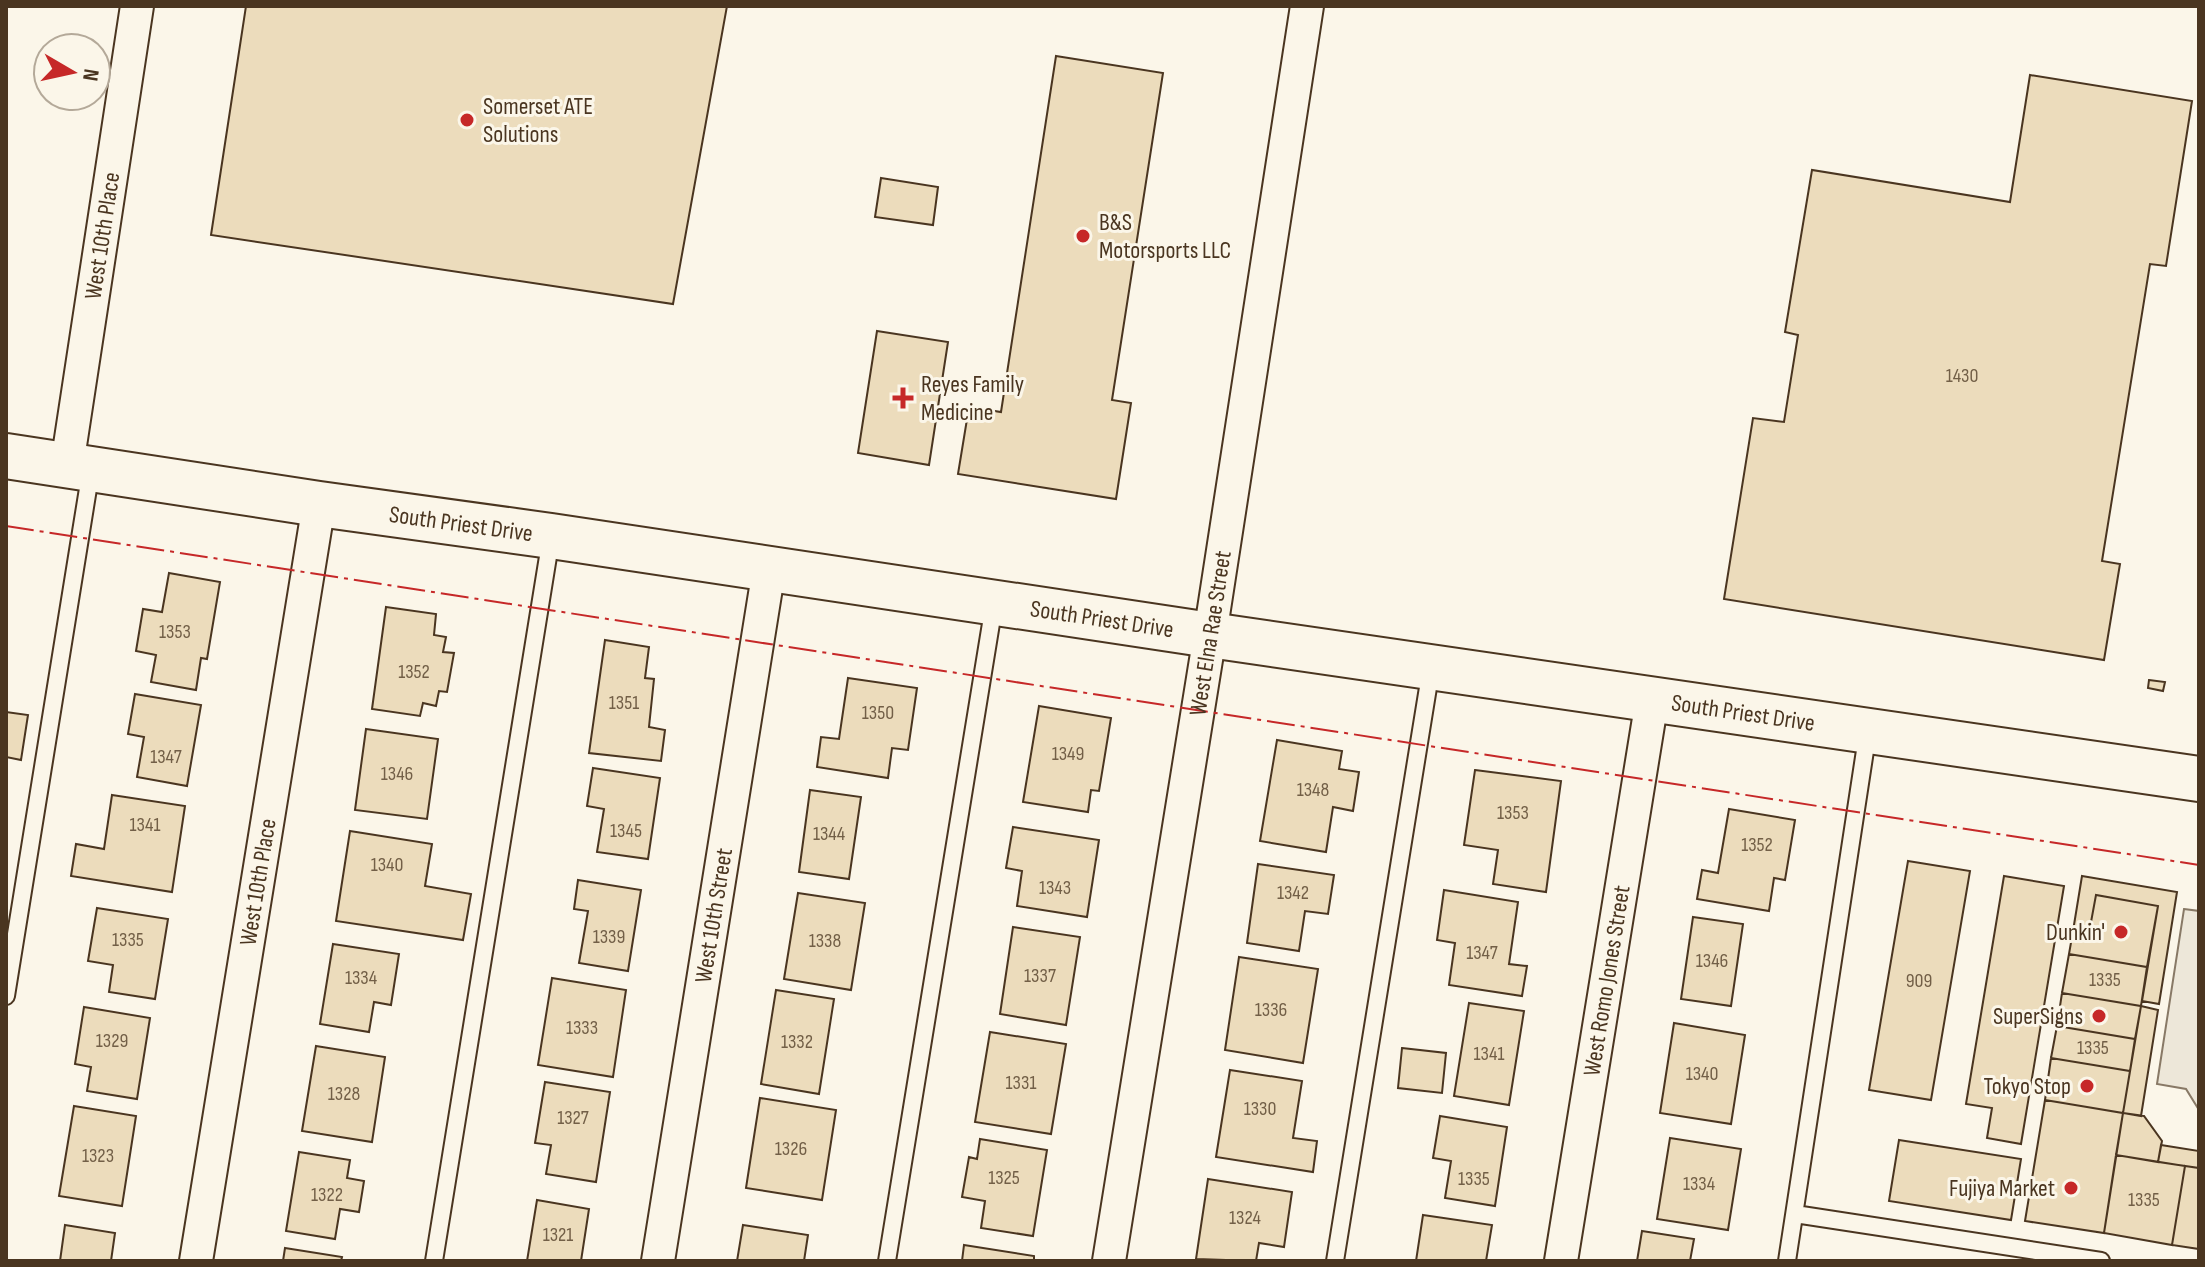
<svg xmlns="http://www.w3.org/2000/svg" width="2205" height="1267" viewBox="0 0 2205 1267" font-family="'Sofia Sans Condensed',sans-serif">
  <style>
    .parking { fill: #ede7d9; stroke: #887966; stroke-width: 2 }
    .building { fill: #ecdcbc; stroke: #4a3520; stroke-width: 2 }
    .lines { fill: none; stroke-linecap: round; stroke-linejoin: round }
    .service-casing { stroke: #4a3520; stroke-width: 20 }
    .minor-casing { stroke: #4a3520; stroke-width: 36 }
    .secondary-casing { stroke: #4a3520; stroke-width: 48 }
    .service { stroke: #fbf6e9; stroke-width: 16 }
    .minor { stroke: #fbf6e9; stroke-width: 32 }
    .secondary { stroke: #fbf6e9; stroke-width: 44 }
    .power { stroke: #c62828; stroke-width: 2; stroke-dasharray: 28 6 4 6; stroke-linecap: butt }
    .poi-dot { fill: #c62828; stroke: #fbf6e9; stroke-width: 3 }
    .labels { text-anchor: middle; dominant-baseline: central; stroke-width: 6; stroke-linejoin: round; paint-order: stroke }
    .number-label { font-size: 20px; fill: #725f47 }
    .poi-label { font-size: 24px; fill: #4a3520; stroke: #fbf6e9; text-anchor: end }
    .street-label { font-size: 24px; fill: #4a3520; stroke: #fbf6e9 }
  </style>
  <rect width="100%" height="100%" fill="#fbf6e9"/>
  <path class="parking" d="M2184 909 2199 911V1110L2186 1089 2157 1084Z"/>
  <path class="building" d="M246 6H727L673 304 211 235Z
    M1056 56 1163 73 1112 400 1131 403 1116 499 958 474 969 407 1001 412Z
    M2030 75 2192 101 2166 266 2150 264 2102 561 2120 564 2104 660 1724 599 1753 418 1784 422 1798 335 1785 332 1812 170 2010 202Z
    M881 178 938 187 933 225 875 217Z
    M877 331 948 342 929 465 858 453Z
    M169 573 220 582 207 659 201 658 196 690 151 682 156 655 136 651 143 609 162 612Z
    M386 607 436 614 434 635 446 637 443 652 454 653 447 692 439 691 436 706 423 703 420 716 372 709Z
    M605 640 649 647 645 678 654 679 649 727 665 730 661 761 589 753Z
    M848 678 917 688 908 750 892 748 888 778 817 767 821 737 839 739Z
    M2149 680 2165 682 2163 691 2148 688Z
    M135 694 201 705 187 786 137 777 144 737 128 734Z
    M1039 706 1111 718 1099 791 1091 790 1088 812 1023 802Z
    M6 712 28 715 21 760 6 757Z
    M366 729 438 739 427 819 355 810Z
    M1277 740 1342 751 1339 769 1359 772 1353 811 1333 807 1326 852 1260 841Z
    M593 768 660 778 648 859 597 852 604 809 587 806Z
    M1475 770 1561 781 1546 892 1493 884 1498 850 1464 845Z
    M810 790 861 797 849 879 799 872Z
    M112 795 185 806 172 892 71 876 76 844 104 849Z
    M1729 809 1795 820 1785 880 1774 878 1769 911 1697 899 1702 870 1718 873Z
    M1013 827 1099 840 1087 917 1017 906 1022 871 1006 868Z
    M350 831 432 844 425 886 471 894 463 940 336 921Z
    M1908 861 1970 871 1931 1100 1869 1090Z
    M1258 864 1334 875 1328 914 1305 911 1299 951 1247 943Z
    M2004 876 2064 886 2021 1144 1987 1138 1992 1108 1966 1104Z
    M2082 876 2177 892 2159 1004 2142 1001 2158 906 2096 895 2089 933 2073 931Z
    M578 880 641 890 628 971 579 963 588 911 574 909Z
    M1444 890 1518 902 1509 964 1527 966 1522 996 1449 985 1455 943 1437 940Z
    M798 893 865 903 851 990 784 979Z
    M2096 895 2158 906 2147 967 2069 954 2073 931 2089 933Z
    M97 908 168 919 155 999 109 992 113 965 88 961Z
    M1693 917 1743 924 1731 1006 1681 999Z
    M1013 927 1080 937 1066 1025 1000 1014Z
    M333 944 399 954 391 1005 374 1002 369 1032 320 1024Z
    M2069 954 2147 967 2141 1006 2062 993Z
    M1239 957 1318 969 1303 1063 1225 1050Z
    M552 978 626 990 613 1077 538 1065Z
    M776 990 834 999 819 1094 761 1084Z
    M2062 993 2141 1006 2135 1039 2057 1026Z
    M1469 1003 1524 1011 1509 1105 1454 1096Z
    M2141 1006 2158 1010 2141 1116 2123 1113Z
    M84 1007 150 1018 137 1099 87 1091 91 1067 75 1064Z
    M1674 1023 1745 1035 1731 1124 1660 1113Z
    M2057 1026 2135 1039 2130 1071 2051 1058Z
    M990 1032 1066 1044 1051 1134 975 1122Z
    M316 1046 385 1057 372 1142 302 1131Z
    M1402 1048 1446 1053 1442 1093 1398 1088Z
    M2051 1058 2130 1071 2123 1113 2045 1100Z
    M1230 1070 1302 1081 1293 1138 1317 1141 1313 1172 1216 1157Z
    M545 1082 610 1092 596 1182 546 1174 551 1145 535 1143Z
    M760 1098 836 1110 822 1200 746 1188Z
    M2045 1100 2123 1113 2104 1233 2025 1221Z
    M74 1106 136 1116 122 1206 59 1196Z
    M2123 1113 2144 1116 2162 1141 2158 1162 2116 1155Z
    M1440 1116 1507 1127 1495 1206 1445 1198 1451 1161 1433 1158Z
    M1670 1138 1741 1149 1728 1230 1657 1219Z
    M980 1139 1047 1150 1033 1236 981 1228 985 1201 962 1197 969 1157 977 1159Z
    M1899 1140 2021 1159 2011 1220 1889 1201Z
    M2161 1145 2199 1151V1168L2158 1162Z
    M299 1152 350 1160 347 1178 364 1181 359 1212 340 1209 335 1239 286 1231Z
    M2116 1155 2185 1166 2172 1245 2104 1233Z
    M2185 1166 2199 1168V1249L2172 1245Z
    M1208 1179 1292 1192 1284 1247 1259 1243 1256 1261 1196 1259Z
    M537 1200 589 1209 581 1261H527Z
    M1423 1215 1492 1225 1486 1261H1416Z
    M65 1225 115 1233 111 1261H60Z
    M743 1225 808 1235 804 1261H737Z
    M1642 1231 1694 1239 1690 1261H1637Z
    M964 1245 1034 1256V1261H962Z
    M285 1248 342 1257 341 1261H283Z"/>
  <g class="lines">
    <g class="service-casing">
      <path id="service" d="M6 996 91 470
        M1795 1214 2101 1261
        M434 1261 551 538
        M887 1261 994 605
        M1335 1261 1431 669
        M1787 1261 1868 731"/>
    </g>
    <g class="minor-casing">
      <g id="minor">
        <path id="s1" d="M67 465 137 6"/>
        <path id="s2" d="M196 1261 319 504"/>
        <path id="s3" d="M658 1261 769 569"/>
        <path id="s4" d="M1109 1261 1210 635 1307 6"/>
        <path id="s5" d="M1561 1261 1652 700"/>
      </g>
    </g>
    <g class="secondary-casing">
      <g id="secondary">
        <path id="s6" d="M6 456 319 504 551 536 1210 635 2199 779"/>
      </g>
    </g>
    <use href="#service" class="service"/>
    <use href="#minor" class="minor"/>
    <use href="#secondary" class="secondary"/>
    <path class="power" d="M6 526 2199 865"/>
  </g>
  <g class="poi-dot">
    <circle cx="467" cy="120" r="8"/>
    <circle cx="1083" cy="236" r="8"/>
    <path d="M899 386h8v8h8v8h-8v8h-8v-8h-8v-8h8z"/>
    <circle cx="2121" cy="932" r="8"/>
    <circle cx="2099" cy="1016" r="8"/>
    <circle cx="2087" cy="1086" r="8"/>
    <circle cx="2071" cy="1188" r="8"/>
  </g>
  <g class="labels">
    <g class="number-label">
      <text x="1962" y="376">1430</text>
      <text x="175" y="632">1353</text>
      <text x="414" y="672">1352</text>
      <text x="624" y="703">1351</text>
      <text x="878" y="713">1350</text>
      <text x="1068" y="754">1349</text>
      <text x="166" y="757">1347</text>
      <text x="397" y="774">1346</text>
      <text x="1313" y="790">1348</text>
      <text x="1513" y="813">1353</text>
      <text x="145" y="825">1341</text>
      <text x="626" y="831">1345</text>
      <text x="829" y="834">1344</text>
      <text x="1757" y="845">1352</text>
      <text x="387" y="865">1340</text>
      <text x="1055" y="888">1343</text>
      <text x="1293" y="893">1342</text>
      <text x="609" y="937">1339</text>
      <text x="128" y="940">1335</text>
      <text x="825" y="941">1338</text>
      <text x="1482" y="953">1347</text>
      <text x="1712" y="961">1346</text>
      <text x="1040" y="976">1337</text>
      <text x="361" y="978">1334</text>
      <text x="2105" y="980">1335</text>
      <text x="1919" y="981">909</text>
      <text x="1271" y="1010">1336</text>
      <text x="582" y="1028">1333</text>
      <text x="112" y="1041">1329</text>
      <text x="797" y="1042">1332</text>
      <text x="2093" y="1048">1335</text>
      <text x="1489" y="1054">1341</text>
      <text x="1702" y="1074">1340</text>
      <text x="1021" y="1083">1331</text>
      <text x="344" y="1094">1328</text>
      <text x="1260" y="1109">1330</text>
      <text x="573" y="1118">1327</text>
      <text x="791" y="1149">1326</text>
      <text x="98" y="1156">1323</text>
      <text x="1004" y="1178">1325</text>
      <text x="1474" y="1179">1335</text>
      <text x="1699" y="1184">1334</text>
      <text x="327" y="1195">1322</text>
      <text x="2144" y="1200">1335</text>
      <text x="1245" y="1218">1324</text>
      <text x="558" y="1235">1321</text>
    </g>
    <g class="poi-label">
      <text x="483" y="106" text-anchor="start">Somerset ATE<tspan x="483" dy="28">Solutions</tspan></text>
      <text x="1099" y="222" text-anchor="start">B&amp;S<tspan x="1099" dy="28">Motorsports LLC</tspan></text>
      <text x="921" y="384" text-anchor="start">Reyes Family<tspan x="921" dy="28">Medicine</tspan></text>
      <text x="2105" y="932">Dunkin'</text>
      <text x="2083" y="1016">SuperSigns</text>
      <text x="2071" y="1086">Tokyo Stop</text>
      <text x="2055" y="1188">Fujiya Market</text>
    </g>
    <g class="street-label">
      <text stroke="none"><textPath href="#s1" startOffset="232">West 10th Place</textPath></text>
      <text stroke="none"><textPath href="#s6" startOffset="460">South Priest Drive</textPath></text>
      <text stroke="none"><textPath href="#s6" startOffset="1108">South Priest Drive</textPath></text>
      <text stroke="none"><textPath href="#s4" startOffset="636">West Elna Rae Street</textPath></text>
      <text stroke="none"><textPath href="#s6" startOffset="1756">South Priest Drive</textPath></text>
      <text stroke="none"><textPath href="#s2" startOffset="384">West 10th Place</textPath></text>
      <text stroke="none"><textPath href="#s3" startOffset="350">West 10th Street</textPath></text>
      <text stroke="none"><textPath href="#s5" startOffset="284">West Romo Jones Street</textPath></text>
    </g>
  </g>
  <rect width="2205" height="1267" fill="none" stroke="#4a3520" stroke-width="16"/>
  <g transform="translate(72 72) rotate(99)"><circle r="38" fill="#fbf6e9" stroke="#b4a999" stroke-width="2"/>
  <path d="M0-6L14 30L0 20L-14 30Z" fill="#c62828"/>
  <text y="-12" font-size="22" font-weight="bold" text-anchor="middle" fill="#4a3520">N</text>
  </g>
</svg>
